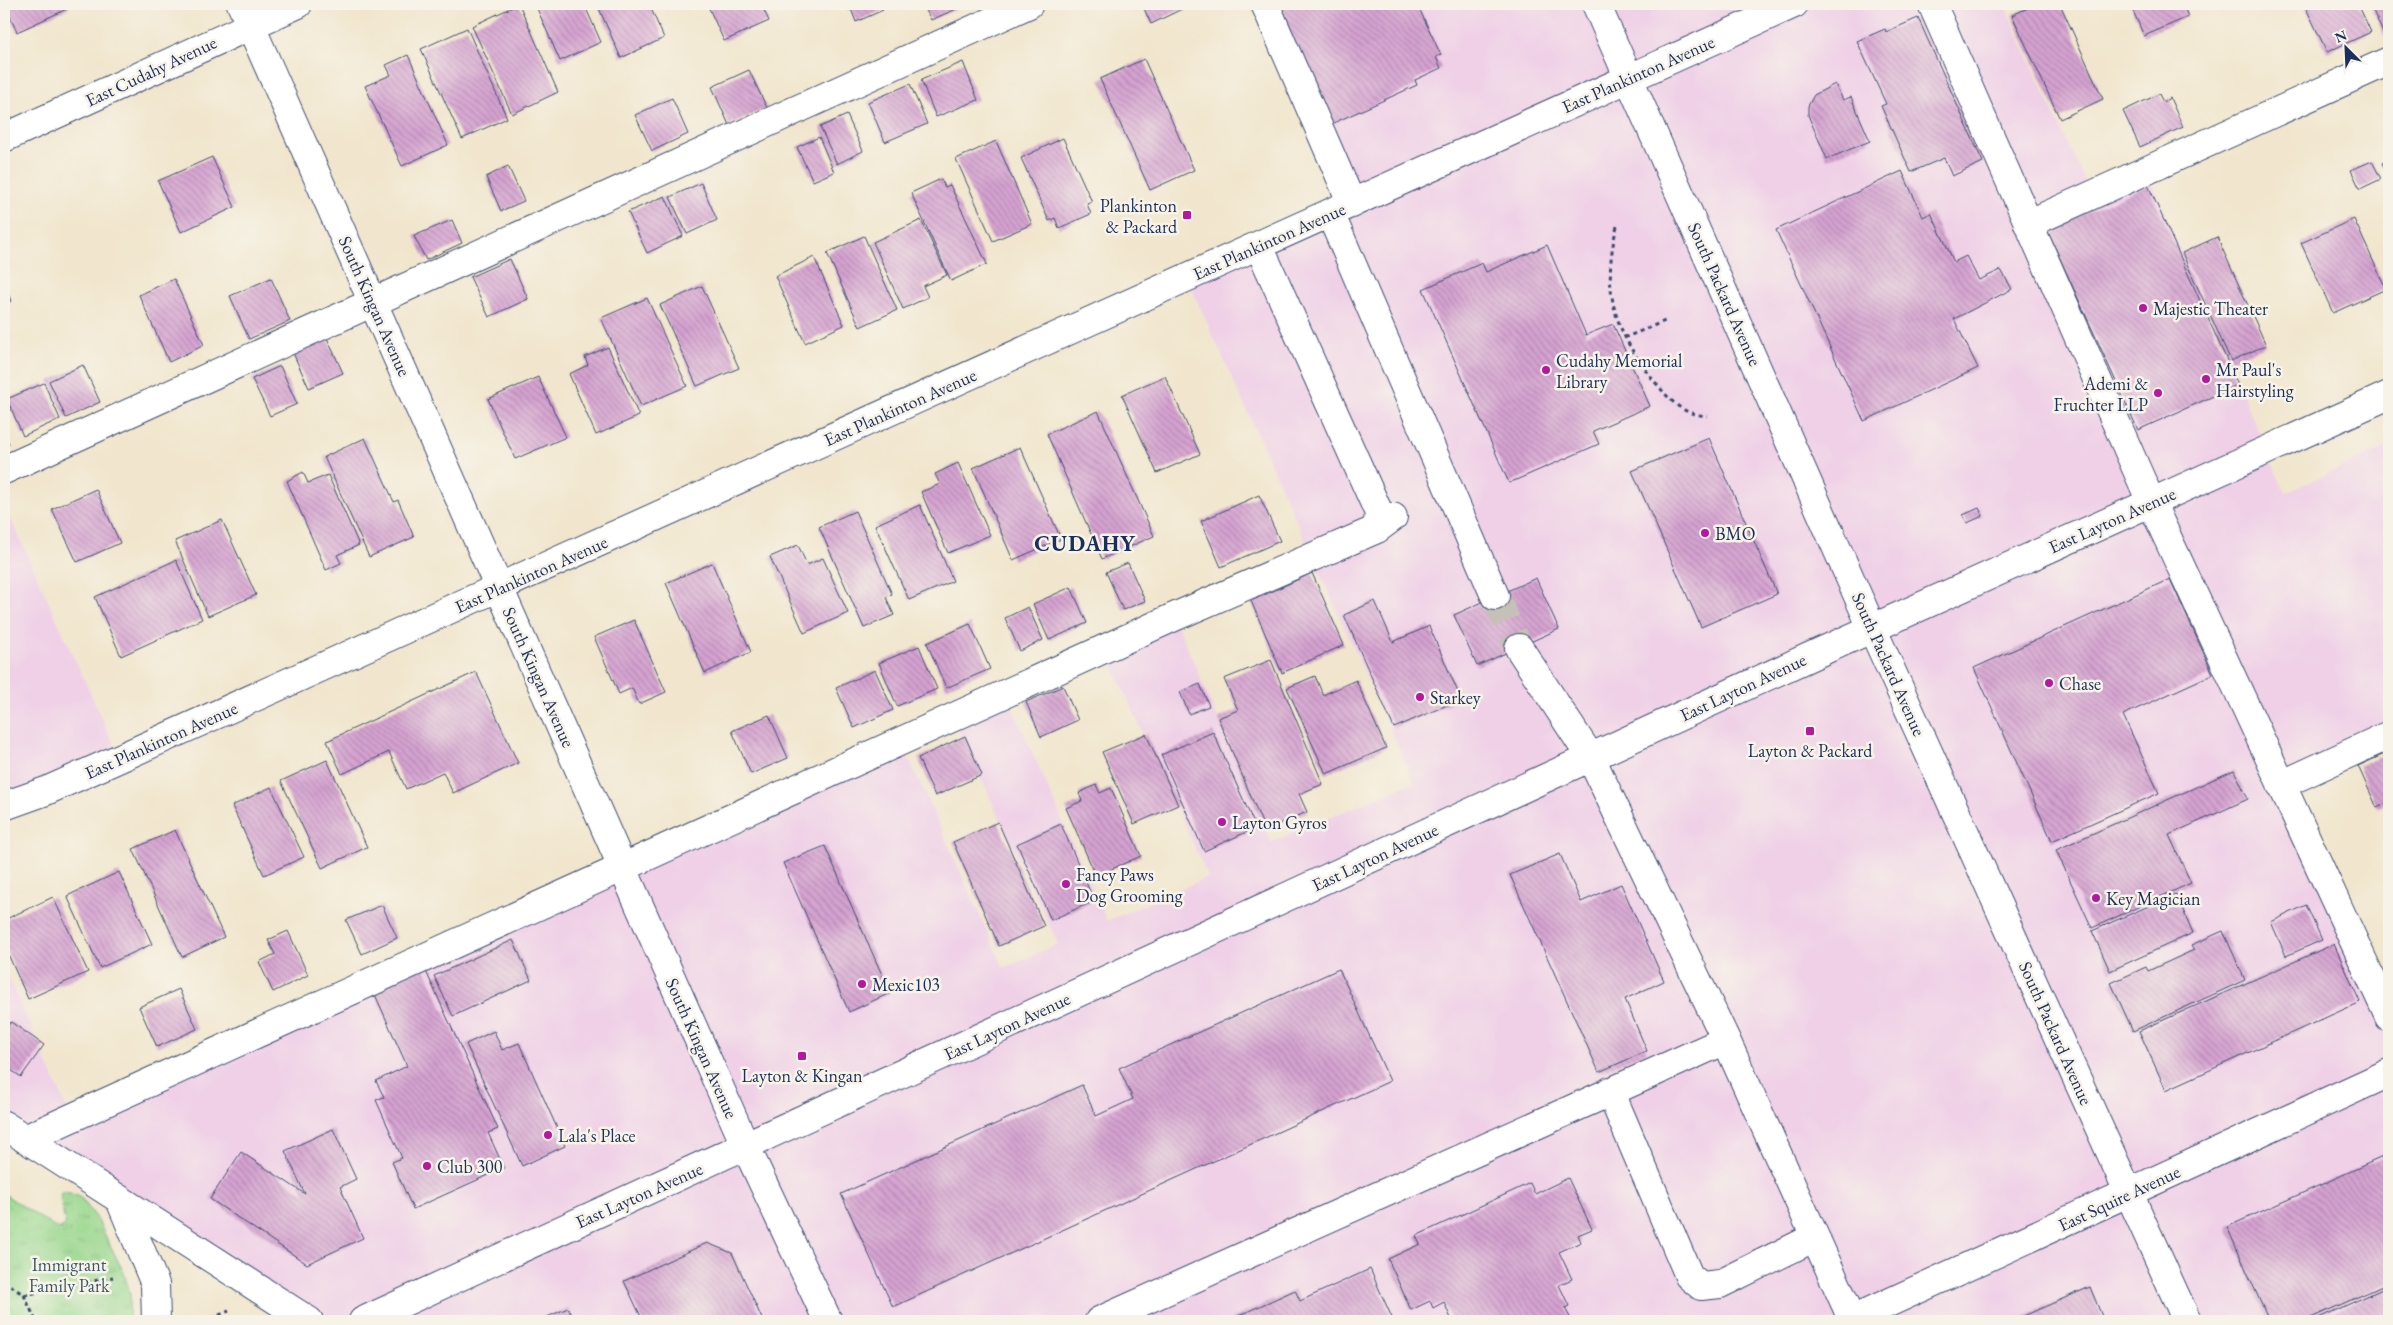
<svg xmlns="http://www.w3.org/2000/svg" width="2393" height="1325" viewBox="0 0 2393 1325" font-family="'EB Garamond',serif">
  <style>
    .built { fill: #efd0e7 }
    .grass { fill: url(#grass-tufts); stroke: #5a8476 }
    .building { fill: url(#building-back-hatch) }
    .lines { fill: none; stroke-linecap: round; stroke-linejoin: round }
    .minor-tunnel { stroke: #c6c1b7; stroke-width: 28; stroke-dasharray: 28 14; stroke-linecap: butt }
    .minor-casing { stroke: #3b4a6f; stroke-width: 30 }
    .major-casing { stroke: #3b4a6f; stroke-width: 30 }
    .path { stroke: #3b4a6f; stroke-width: 3; stroke-dasharray: 4 4; stroke-linecap: butt }
    .minor { stroke: #fff; stroke-width: 28 }
    .major { stroke: #fff; stroke-width: 28 }
    .poi-dot { fill: #b5179e; stroke: #f7f3e8; stroke-width: 2 }
    .labels { text-anchor: middle; dominant-baseline: central; stroke-width: 5; stroke-linejoin: round; paint-order: stroke }
    .street-label { font-size: 18px; fill: #1b2f5e; stroke: #f7f3e8 }
    .poi-label { font-size: 18px; fill: #1b2f5e; stroke: #f7f3e8; text-anchor: start }
    .park-label { font-size: 18px; fill: #3b596a; stroke: #f7f3e8 }
    .district-label { font-size: 22px; font-weight: bold; letter-spacing: 1px; fill: #1b2f5e; stroke: #f7f3e8 }
  </style>
  <defs>
    <pattern id="grass-tufts" width="24" height="20" patternUnits="userSpaceOnUse" patternTransform="scale(1.25)"><rect width="24" height="20" fill="#9ad88e"/><path d="M3 7l-1-3M5 7V3M7 7l1-3M15 17l-1-3M17 17v-4M19 17l1-3" fill="none" stroke="#84ba7d"/></pattern>
    <pattern id="building-back-hatch" width="6" height="6" patternUnits="userSpaceOnUse" patternTransform="scale(1.25)"><rect width="6" height="6" fill="#d6a3d1"/><path d="M-1 5l2 2M0 0l6 6M5-1l2 2" fill="none" stroke="#ad85ad"/></pattern>
  </defs>
  <rect width="100%" height="100%" fill="#f7f3e8"/>
  <filter id="ink" filterUnits="userSpaceOnUse"><feTurbulence type="fractalNoise" baseFrequency=".02" numOctaves="2"/><feDisplacementMap in="SourceGraphic" scale="10" xChannelSelector="R" yChannelSelector="G"/><feConvolveMatrix kernelMatrix="1 2 1 2 8 2 1 2 1" color-interpolation-filters="sRGB"/></filter>
  <filter id="wash" filterUnits="userSpaceOnUse"><feTurbulence type="fractalNoise" baseFrequency=".0096" numOctaves="4" result="noise"/><feDisplacementMap in="SourceGraphic" scale="20" xChannelSelector="R" yChannelSelector="G"/><feGaussianBlur stdDeviation="1.12" result="paint"/><feColorMatrix in="noise" values="0 0 0 0 0 0 0 0 0 0 0 0 0 0 0 0 0 1.4 0 .05"/><feComposite in="paint" operator="in"/></filter>
  <g filter="url(#wash)">
    <rect width="100%" height="100%" fill="#f1e6cd"/>
    <path class="built" d="M1265 4H2004L2091 195 2146 170 2285 493 2389 446V735L2281 785 2389 1017V1321H309L4 1125V967L71 1117 901 741 1004 968 1058 944 953 718 1006 693 1107 921 1208 877 1105 649 1174 617 1271 842 1414 782 1187 278 1351 204Z
      M4 504 120 758 4 806Z"/>
    <path class="grass" d="M64 1191 80 1197 96 1217 124 1273 130 1294 129 1321H4V1194L56 1228 62 1229 65 1223 60 1195Z"/>
    <g id="blocks">
      <path class="building" d="M4 4H67L69 8 17 32Z
        M519 4 558 92 512 114 472 26Z
        M535 4H584L601 42 560 61Z
        M597 4H649L664 38 621 58Z
        M707 4H761L769 21 724 41Z
        M845 4H880L883 10 856 22 851 9 848 10Z
        M923 4H968L931 20Z
        M1142 4H1185L1186 7 1151 24Z
        M1274 4H1417L1441 55 1436 57 1441 68 1415 80 1417 85 1329 125Z
        M2037 4H2060L2103 99 2060 119 2012 15Z
        M2130 4H2183L2188 17 2144 36Z
        M2311 4H2358L2371 32 2327 52 2305 6Z
        M2370 4H2389V35L2385 37Z
        M1918 18 1983 162 1952 176 1944 158 1911 172 1881 106 1886 104 1857 41 1885 29 1886 32Z
        M467 28 507 118 462 139 421 49Z
        M408 55 448 145 402 166 365 86 391 75 386 65Z
        M1144 59 1194 170 1150 190 1100 79Z
        M963 62 978 100 936 117 921 80Z
        M749 70 767 108 729 125 712 87Z
        M910 84 927 124 885 142 868 102Z
        M1835 84 1843 100 1851 97 1870 141 1827 159 1808 115V106L1814 95Z
        M2159 94 2163 102 2170 98 2183 127 2140 147 2123 111Z
        M672 98 688 134 652 151 635 115Z
        M847 115 863 151 837 164 820 127Z
        M819 137 834 172 813 181 797 147Z
        M1063 138 1092 202 1087 204 1091 214 1059 228 1055 218 1049 221 1021 158Z
        M996 141 1032 224 993 241 956 159Z
        M212 157 235 207 181 232 158 181Z
        M2389 159V178L2382 163Z
        M2372 161 2381 179 2360 189 2351 170Z
        M508 166 524 201 501 211 486 177Z
        M1902 171 1923 217 1931 213 1954 262 1966 256 1979 280 2001 270 2012 289 1954 319 1978 368 1864 421 1776 230Z
        M941 179 945 187 950 185 987 264 951 281 911 193Z
        M701 183 717 220 687 234 670 197Z
        M2148 185 2238 385 2138 430 2047 230Z
        M665 196 683 236 647 253 628 212Z
        M2354 219 2386 289 2333 313 2301 243Z
        M452 220 462 243 426 260 414 236Z
        M921 220 947 275 923 286 928 297 903 309 873 242Z
        M864 236 897 310 860 327 827 253Z
        M2217 237 2266 345 2231 361 2182 253Z
        M1547 245 1586 335 1613 324 1650 406 1593 431 1599 444 1509 483 1423 289 1482 263 1486 272Z
        M814 257 844 325 805 343 775 276Z
        M510 259 528 299 489 317 470 277Z
        M271 278 290 321 249 339 230 296Z
        M174 279 204 345 169 362 139 295Z
        M4 284 11 301 4 304Z
        M702 286 739 368 697 386 660 305Z
        M647 298 687 386 641 406 601 318Z
        M327 338 343 373 309 388 293 353Z
        M608 347 639 416 596 435 569 374 588 365 585 357Z
        M83 365 100 402 66 418 49 381Z
        M280 366 297 404 270 416 252 379Z
        M1165 376 1200 454 1157 473 1122 395Z
        M538 377 566 437 515 459 488 399Z
        M44 383 60 419 23 436 7 399Z
        M1098 411 1154 536 1102 559 1047 434Z
        M4 431 9 444 4 446Z
        M365 438 394 502 398 500 414 537 369 557 324 457Z
        M1709 438 1777 594 1701 627 1632 471Z
        M1020 447 1061 539 1013 560 973 468Z
        M958 463 990 535 948 553 921 492 940 484 935 474Z
        M303 472 308 483 328 475 359 545 337 555 341 563 326 570 287 481Z
        M96 489 120 543 77 562 52 509Z
        M1259 495 1280 541 1221 567 1201 521Z
        M920 505 953 581 909 600 875 525Z
        M1979 508 1983 516 1967 523 1963 515Z
        M855 511 892 594 886 597 894 615 864 628 819 527Z
        M222 520 256 595 208 616 175 541Z
        M798 545 807 565 823 558 848 613 804 633 770 557Z
        M176 560 202 619 121 656 95 597Z
        M712 563 751 652 705 673 666 583Z
        M1128 563 1145 601 1123 610 1106 572Z
        M1312 573 1344 645 1282 673 1251 601Z
        M1536 578 1559 629 1477 666 1454 615Z
        M2170 579 2213 674 2123 715 2159 793 2052 841 1974 668Z
        M1071 587 1087 623 1049 640 1033 604Z
        M1375 601 1393 642 1429 626 1461 699 1394 728 1344 615Z
        M1028 607 1043 640 1020 651 1005 618Z
        M634 620 666 692 639 704 632 688 619 694 594 637Z
        M970 624 990 669 946 688 927 643Z
        M919 646 937 689 897 706 879 663Z
        M1271 660 1323 784 1299 794 1307 812 1265 830 1218 718 1238 710 1224 679Z
        M875 670 893 710 854 728 836 688Z
        M476 672 518 763 453 793 443 772 406 789 389 752 342 774 327 741Z
        M1315 676 1323 695 1356 680 1386 748 1326 774 1287 688Z
        M1200 684 1209 706 1189 714 1180 692Z
        M1063 686 1078 720 1041 737 1026 702Z
        M769 715 788 758 751 774 732 731Z
        M1213 732 1256 828 1204 851 1161 755Z
        M1146 734 1178 805 1134 824 1102 752Z
        M965 736 982 775 935 796 918 758Z
        M2389 752V802L2377 808 2358 766Z
        M327 760 367 847 322 868 281 781Z
        M2234 770 2248 799 2169 835 2191 883 2092 928 2056 850Z
        M1096 785 1100 793 1111 788 1141 856 1096 876 1066 808 1082 801 1079 793Z
        M271 787 304 857 264 875 232 806Z
        M998 822 1044 926 999 946 953 842Z
        M1061 824 1094 901 1051 920 1017 844Z
        M175 830 224 937 182 957 133 849Z
        M825 846 890 993 849 1012 783 863Z
        M1560 854 1581 902 1621 884 1664 981 1625 999 1647 1051 1599 1072 1510 875Z
        M119 872 152 944 100 968 67 896Z
        M2176 894 2193 933 2110 971 2092 931Z
        M53 897 88 972 28 999 4 945V920Z
        M382 905 397 938 362 954 346 920Z
        M2306 905 2322 940 2286 956 2271 922Z
        M288 931 308 975 273 992 259 962 275 954 268 940Z
        M2223 931 2245 980 2133 1031 2111 983 2146 967 2148 971 2194 950 2191 945Z
        M513 940 531 980 453 1016 434 976Z
        M2334 944 2360 1002 2166 1090 2139 1031Z
        M424 967 498 1129 488 1133 504 1168 413 1209 392 1162 402 1158 376 1100 384 1097 376 1081 407 1066 373 990Z
        M1339 969 1390 1081 893 1307 841 1194 1082 1085 1096 1116 1133 1099 1119 1068Z
        M179 989 197 1029 157 1047 139 1007Z
        M11 1022 44 1045 21 1077 4 1065V1031Z
        M494 1031 502 1050 519 1043 565 1146 522 1166 466 1044Z
        M333 1129 356 1179 340 1187 363 1238 307 1264 210 1199 241 1152 305 1194 285 1151Z
        M2389 1154V1283L2304 1321H2269L2227 1227Z
        M1568 1178 1592 1229 1578 1235 1581 1242 1559 1252 1572 1279 1559 1285 1569 1306 1565 1308 1572 1321H1452L1444 1302 1433 1308 1430 1301 1411 1310 1388 1259 1420 1244 1416 1236 1530 1183 1535 1194Z
        M707 1243 732 1253 763 1321H643L624 1281Z
        M1370 1269 1393 1320 1390 1321 1229 1320 1295 1290 1300 1301Z
        M2389 1286V1321H2312Z
        M2090 1287 2104 1321H2012Z
        M568 1308 574 1321H538Z"/>
    </g>
  </g>
  <g filter="url(#ink)">
    <use href="#blocks" fill-opacity="0" stroke="#3b4a6f" stroke-width="1"/>
    <g class="lines">
      <path class="minor-tunnel" d="M1495 596 1519 648"/>
      <g class="minor-casing">
        <path id="minor" d="M241 4 746 1147 828 1321
          M1265 4 1352 204
          M1596 4 1872 628 2187 1321
          M1932 4 2151 502 2389 1017
          M4 138 298 4
          M1330 213 1495 596
          M2028 224 2389 61
          M1259 246 1379 513 1377 529
          M4 470 1029 4
          M1519 648 1591 758 1726 1040 1853 1321
          M2281 785 2389 735
          M4 806 46 791 120 758 1794 4
          M1610 1091 1689 1276 1701 1286 1720 1284 1815 1237
          M4 1125 309 1321
          M25 1139 1174 617 1377 529 1393 517
          M120 1200 155 1284 156 1321
          M1099 1321 1726 1040
          M1849 1321 2389 1073"/>
      </g>
      <g class="major-casing">
        <path id="major" d="M363 1321 1809 657 2389 395"/>
      </g>
      <path class="path" d="M1617 226C1601 290 1614 332 1655 382 1671 401 1681 414 1707 416
        M1624 338 1665 321
        M4 1281 24 1295 36 1321
        M24 1295 113 1277
        M204 1321 229 1311"/>
      <use href="#minor" class="minor"/>
      <use href="#major" class="major"/>
    </g>
  </g>
  <g class="poi-dot">
    <rect x="1182" y="210" width="10" height="10" rx="2.5"/>
    <circle cx="2143" cy="308" r="5"/>
    <circle cx="1546" cy="370" r="5"/>
    <circle cx="2206" cy="379" r="5"/>
    <circle cx="2158" cy="393" r="5"/>
    <circle cx="1705" cy="533" r="5"/>
    <circle cx="2049" cy="683" r="5"/>
    <circle cx="1420" cy="697" r="5"/>
    <rect x="1805" y="726" width="10" height="10" rx="2.5"/>
    <circle cx="1222" cy="822" r="5"/>
    <circle cx="1066" cy="884" r="5"/>
    <circle cx="2096" cy="898" r="5"/>
    <circle cx="862" cy="984" r="5"/>
    <rect x="797" y="1051" width="10" height="10" rx="2.5"/>
    <circle cx="548" cy="1135" r="5"/>
    <circle cx="427" cy="1166" r="5"/>
  </g>
  <g class="labels">
    <g class="street-label">
      <text transform="translate(151 71) rotate(-25)">East Cudahy Avenue</text>
      <text transform="translate(1638 74) rotate(-24)">East Plankinton Avenue</text>
      <text transform="translate(1269 241) rotate(-24)">East Plankinton Avenue</text>
      <text transform="translate(1725 294) rotate(66)">South Packard Avenue</text>
      <text transform="translate(375 306) rotate(66)">South Kingan Avenue</text>
      <text transform="translate(900 407) rotate(-24)">East Plankinton Avenue</text>
      <text transform="translate(2112 520) rotate(-24)">East Layton Avenue</text>
      <text transform="translate(531 574) rotate(-24)">East Plankinton Avenue</text>
      <text transform="translate(1889 664) rotate(66)">South Packard Avenue</text>
      <text transform="translate(539 677) rotate(66)">South Kingan Avenue</text>
      <text transform="translate(1743 687) rotate(-25)">East Layton Avenue</text>
      <text transform="translate(161 740) rotate(-24)">East Plankinton Avenue</text>
      <text transform="translate(1375 857) rotate(-25)">East Layton Avenue</text>
      <text transform="translate(1007 1026) rotate(-25)">East Layton Avenue</text>
      <text transform="translate(2056 1033) rotate(66)">South Packard Avenue</text>
      <text transform="translate(702 1048) rotate(66)">South Kingan Avenue</text>
      <text transform="translate(639 1195) rotate(-24)">East Layton Avenue</text>
      <text transform="translate(2119 1198) rotate(-25)">East Squire Avenue</text>
    </g>
    <g class="poi-label">
      <text x="1177" y="205" text-anchor="end">Plankinton<tspan x="1177" dy="21">&amp; Packard</tspan></text>
      <text x="2153" y="308">Majestic Theater</text>
      <text x="1556" y="360">Cudahy Memorial<tspan x="1556" dy="21">Library</tspan></text>
      <text x="2216" y="369">Mr Paul's<tspan x="2216" dy="21">Hairstyling</tspan></text>
      <text x="2148" y="383" text-anchor="end">Ademi &amp;<tspan x="2148" dy="21">Fruchter LLP</tspan></text>
      <text x="1715" y="533">BMO</text>
      <text x="2059" y="683">Chase</text>
      <text x="1430" y="697">Starkey</text>
      <text x="1810" y="750" text-anchor="middle">Layton &amp; Packard</text>
      <text x="1232" y="822">Layton Gyros</text>
      <text x="1076" y="874">Fancy Paws<tspan x="1076" dy="21">Dog Grooming</tspan></text>
      <text x="2106" y="898">Key Magician</text>
      <text x="872" y="984">Mexic103</text>
      <text x="802" y="1075" text-anchor="middle">Layton &amp; Kingan</text>
      <text x="558" y="1135">Lala's Place</text>
      <text x="437" y="1166">Club 300</text>
    </g>
    <g class="park-label">
      <text x="69" y="1264">Immigrant<tspan x="69" dy="21">Family Park</tspan></text>
    </g>
    <g class="district-label">
      <text x="1085" y="543">CUDAHY</text>
    </g>
  </g>
  <rect width="2393" height="1325" fill="none" stroke="#f7f3e8" stroke-width="20"/>
  <g transform="translate(2346 48) rotate(336)" stroke="#f7f3e8" stroke-width="4" paint-order="stroke">
  <path d="M0-4L9 19L0 12L-9 19Z" fill="#1b2f5e"/>
  <text y="-8" font-size="14" font-weight="bold" text-anchor="middle" fill="#1b2f5e">N</text>
  </g>
</svg>
